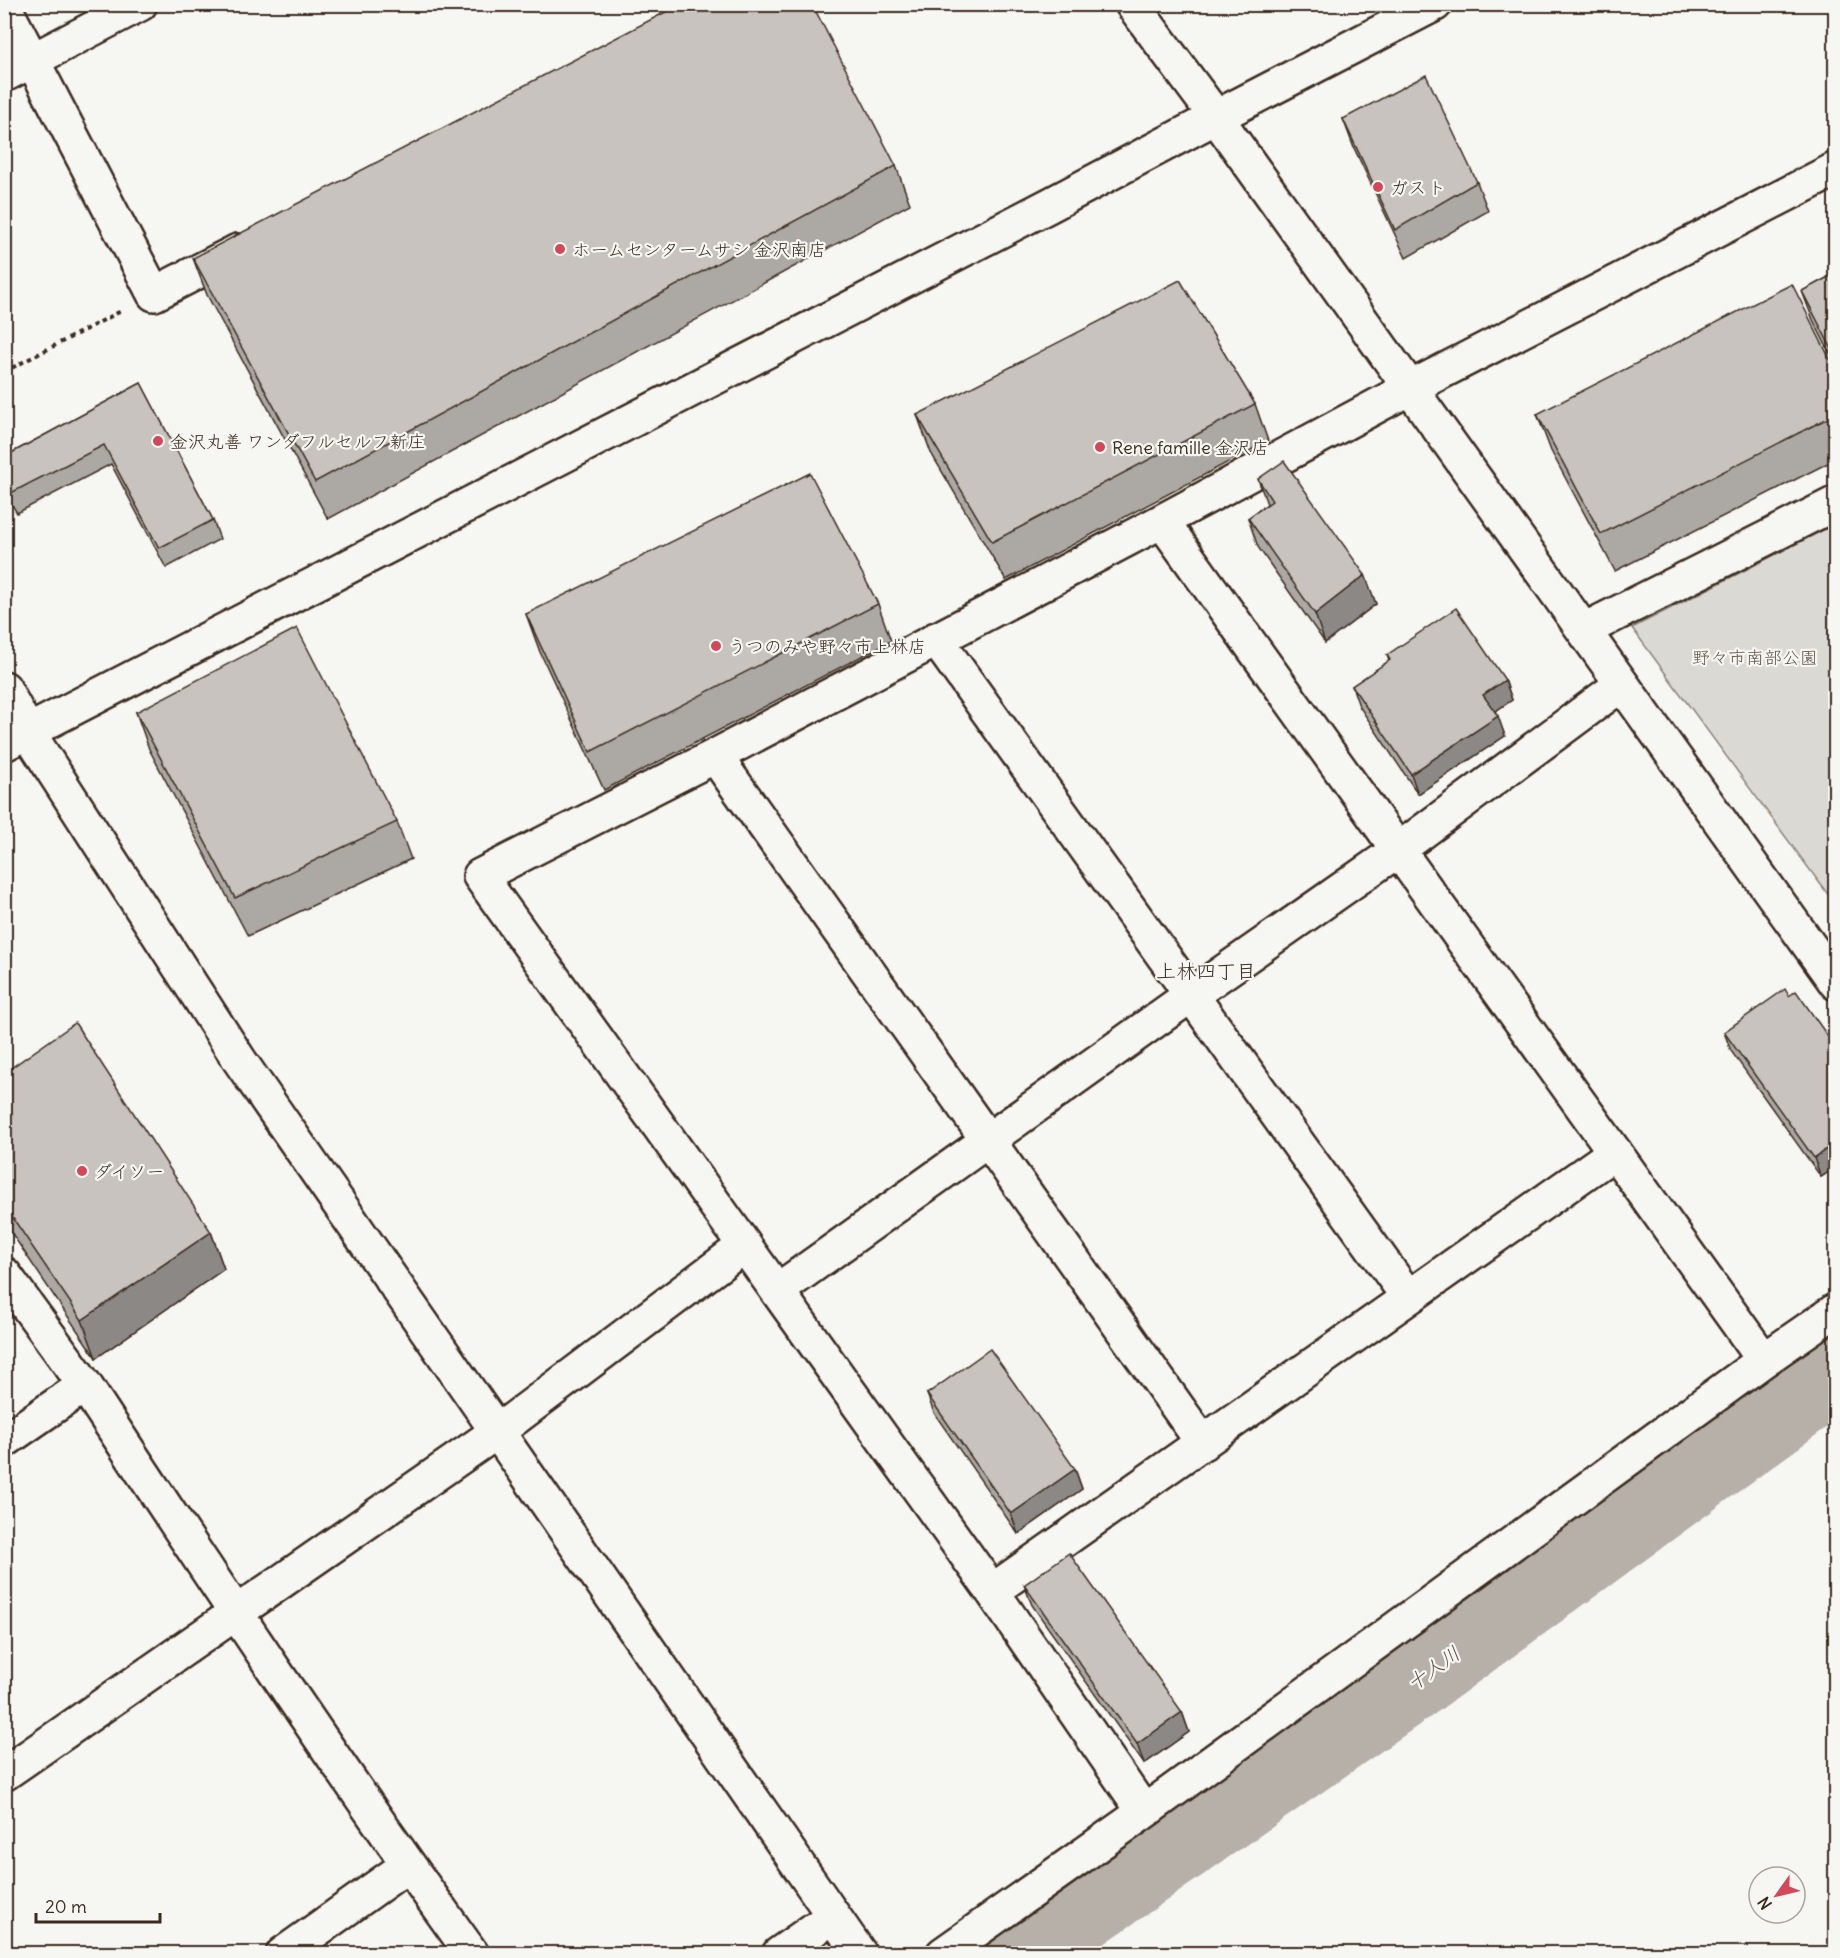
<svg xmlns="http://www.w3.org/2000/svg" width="1840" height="1958" viewBox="0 0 1840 1958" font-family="Delius,'Klee One',sans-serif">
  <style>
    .green { fill: #dad9d3; stroke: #8a8278; stroke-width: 1.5 }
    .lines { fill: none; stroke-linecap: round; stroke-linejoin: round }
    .river { stroke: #b6b0a9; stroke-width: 75 }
    .minor-casing { stroke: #3b2a1e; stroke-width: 38 }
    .path { stroke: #3b2a1e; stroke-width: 4; stroke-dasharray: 4.5 4.5; stroke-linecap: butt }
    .minor { stroke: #f6f6f2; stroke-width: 33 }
    .wall { fill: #aca8a3; stroke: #3b2a1e; stroke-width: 1.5 }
    .shaded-wall { fill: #8c8885; stroke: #3b2a1e; stroke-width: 1.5 }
    .building { fill: #c8c3be; stroke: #3b2a1e; stroke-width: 1.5 }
    .poi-dot { fill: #d1495b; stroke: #f6f6f2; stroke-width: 2 }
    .labels { text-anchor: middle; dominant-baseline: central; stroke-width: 4.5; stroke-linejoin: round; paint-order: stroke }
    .poi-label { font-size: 18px; fill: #3b2a1e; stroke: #f6f6f2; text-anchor: start }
    .park-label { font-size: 18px; fill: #63564b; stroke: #f6f6f2 }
    .neighbourhood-label { font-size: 20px; fill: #3b2a1e; stroke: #f6f6f2 }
    .water-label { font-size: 20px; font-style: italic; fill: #605248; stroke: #f6f6f2 }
  </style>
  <rect width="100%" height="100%" fill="#f6f6f2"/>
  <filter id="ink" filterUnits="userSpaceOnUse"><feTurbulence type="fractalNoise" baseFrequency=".0167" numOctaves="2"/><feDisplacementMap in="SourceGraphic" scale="12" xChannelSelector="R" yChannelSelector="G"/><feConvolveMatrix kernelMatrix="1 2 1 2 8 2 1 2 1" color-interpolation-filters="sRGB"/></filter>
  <g filter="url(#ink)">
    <path class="green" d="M1835 524V904L1632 628Z"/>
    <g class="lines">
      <path class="river" d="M1024 1954 1408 1687 1836 1374"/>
      <g class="minor-casing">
        <path id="minor" d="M1132 4 1216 117 1836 983
          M4 6 154 294 238 251
          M4 75 140 4
          M1162 521 1764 1360
          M1584 630 1836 503
          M936 639 1408 1297
          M4 688 28 732 240 1061 860 1954
          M4 744 1048 206 1216 117 1435 4
          M715 756 1203 1443
          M4 1274 85 1385
          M777 1291 1191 995 1398 850 1622 684
          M4 1441 85 1385C211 1577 338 1768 472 1954
          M992 1591 1615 1152
          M4 1774 498 1431 744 1246
          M1144 1812 992 1591 480 876 715 756 1162 521 1410 388 1836 169
          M283 1954 408 1865
          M779 1954 833 1916
          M943 1954 1144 1812 1764 1360 1836 1310"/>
      </g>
      <path class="path" d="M4 372 121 311"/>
      <use href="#minor" class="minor"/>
    </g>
    <path class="wall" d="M1343 119 1477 182 1488 211 1406 258 1354 148Z
      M896 166 910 204 328 519 207 295 193 258Z
      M1836 273V365L1813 320 1802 291Z
      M1836 371V459L1615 571 1551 451 1537 414Z
      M141 383 213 520 220 539 166 568 111 464 17 513 4 492V457Z
      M1255 404 1268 441 1006 580 931 453 917 415Z
      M1258 479 1365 575 1376 604 1325 643 1258 547 1248 518 1267 504Z
      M878 604 891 641 604 790 540 652 526 614Z
      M1387 655 1505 680 1512 700 1495 711 1505 736 1418 794 1359 706 1352 686 1389 661Z
      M136 712 397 822 411 859 248 936 149 749Z
      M1789 996 1836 1048V1167L1821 1177 1731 1051 1724 1032Z
      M4 1073 211 1232 224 1269 96 1358 4 1222Z
      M927 1394 1075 1469 1082 1489 1018 1534 934 1413Z
      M1024 1585 1182 1712 1189 1732 1144 1764 1032 1605Z"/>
    <path class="shaded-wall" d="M1365 575 1376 604 1325 643 1315 614Z
      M1505 680 1512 700 1491 714 1483 695Z
      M1498 716 1505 736 1418 794 1411 774Z
      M1836 1142V1167L1821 1177 1814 1158Z
      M211 1232 224 1269 96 1358 82 1320Z
      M1075 1469 1082 1489 1018 1534 1011 1514Z
      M1182 1712 1189 1732 1144 1764 1137 1744Z"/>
    <path class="building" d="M681 4H812L896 166 315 482 193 258Z
      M1426 75 1477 182 1395 230 1343 119Z
      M1836 273V357L1802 291Z
      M1180 280 1255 404 992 542 917 415Z
      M1792 284 1836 371V414L1601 534 1537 414Z
      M141 383 213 520 159 548 104 445 9 494 4 485V457Z
      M1284 461 1365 575 1315 614 1248 518 1272 501 1258 479Z
      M810 473 878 604 590 752 526 614Z
      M1456 608 1505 680 1483 695 1498 716 1411 774 1352 686 1390 660 1387 655Z
      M297 628 397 822 235 898 136 712Z
      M1785 989 1789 996 1796 991 1836 1048V1142L1814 1158 1724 1032Z
      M75 1023 211 1232 82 1320 4 1205V1073Z
      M990 1349 1075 1469 1011 1514 927 1394Z
      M1069 1553 1182 1712 1137 1744 1024 1585Z"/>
  </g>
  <g class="poi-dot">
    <circle cx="1378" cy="187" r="6"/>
    <circle cx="560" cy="249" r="6"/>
    <circle cx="158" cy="441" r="6"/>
    <circle cx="1100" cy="447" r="6"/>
    <circle cx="716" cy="646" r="6"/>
    <circle cx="82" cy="1171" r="6"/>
  </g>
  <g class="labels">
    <g class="poi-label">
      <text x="1390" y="187">ガスト</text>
      <text x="572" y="249">ホームセンタームサシ 金沢南店</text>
      <text x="170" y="441">金沢丸善 ワンダフルセルフ新庄</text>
      <text x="1112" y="447">Rene famille 金沢店</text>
      <text x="728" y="646">うつのみや野々市上林店</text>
      <text x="94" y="1171">ダイソー</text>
    </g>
    <g class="park-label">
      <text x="1755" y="657">野々市南部公園</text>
    </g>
    <g class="neighbourhood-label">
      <text x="1206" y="970">上林四丁目</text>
    </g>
    <g class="water-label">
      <text transform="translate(1433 1668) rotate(-36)">十人川</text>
    </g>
  </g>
  <rect width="1840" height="1958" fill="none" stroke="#f6f6f2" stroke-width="24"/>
  <rect x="12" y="12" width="1816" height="1934" fill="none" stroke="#3b2a1e" stroke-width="2" filter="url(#ink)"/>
  <g transform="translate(1777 1895) rotate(236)"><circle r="28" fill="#f6f6f2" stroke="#aba49d" stroke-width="1.5"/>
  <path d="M0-4.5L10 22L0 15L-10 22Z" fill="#d1495b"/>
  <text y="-9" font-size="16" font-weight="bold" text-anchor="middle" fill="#3b2a1e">N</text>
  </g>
  <path d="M36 1913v9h124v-9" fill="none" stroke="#3b2a1e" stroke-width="3"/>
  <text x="45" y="1913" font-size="18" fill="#3b2a1e" stroke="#f6f6f2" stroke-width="4.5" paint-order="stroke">20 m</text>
</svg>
